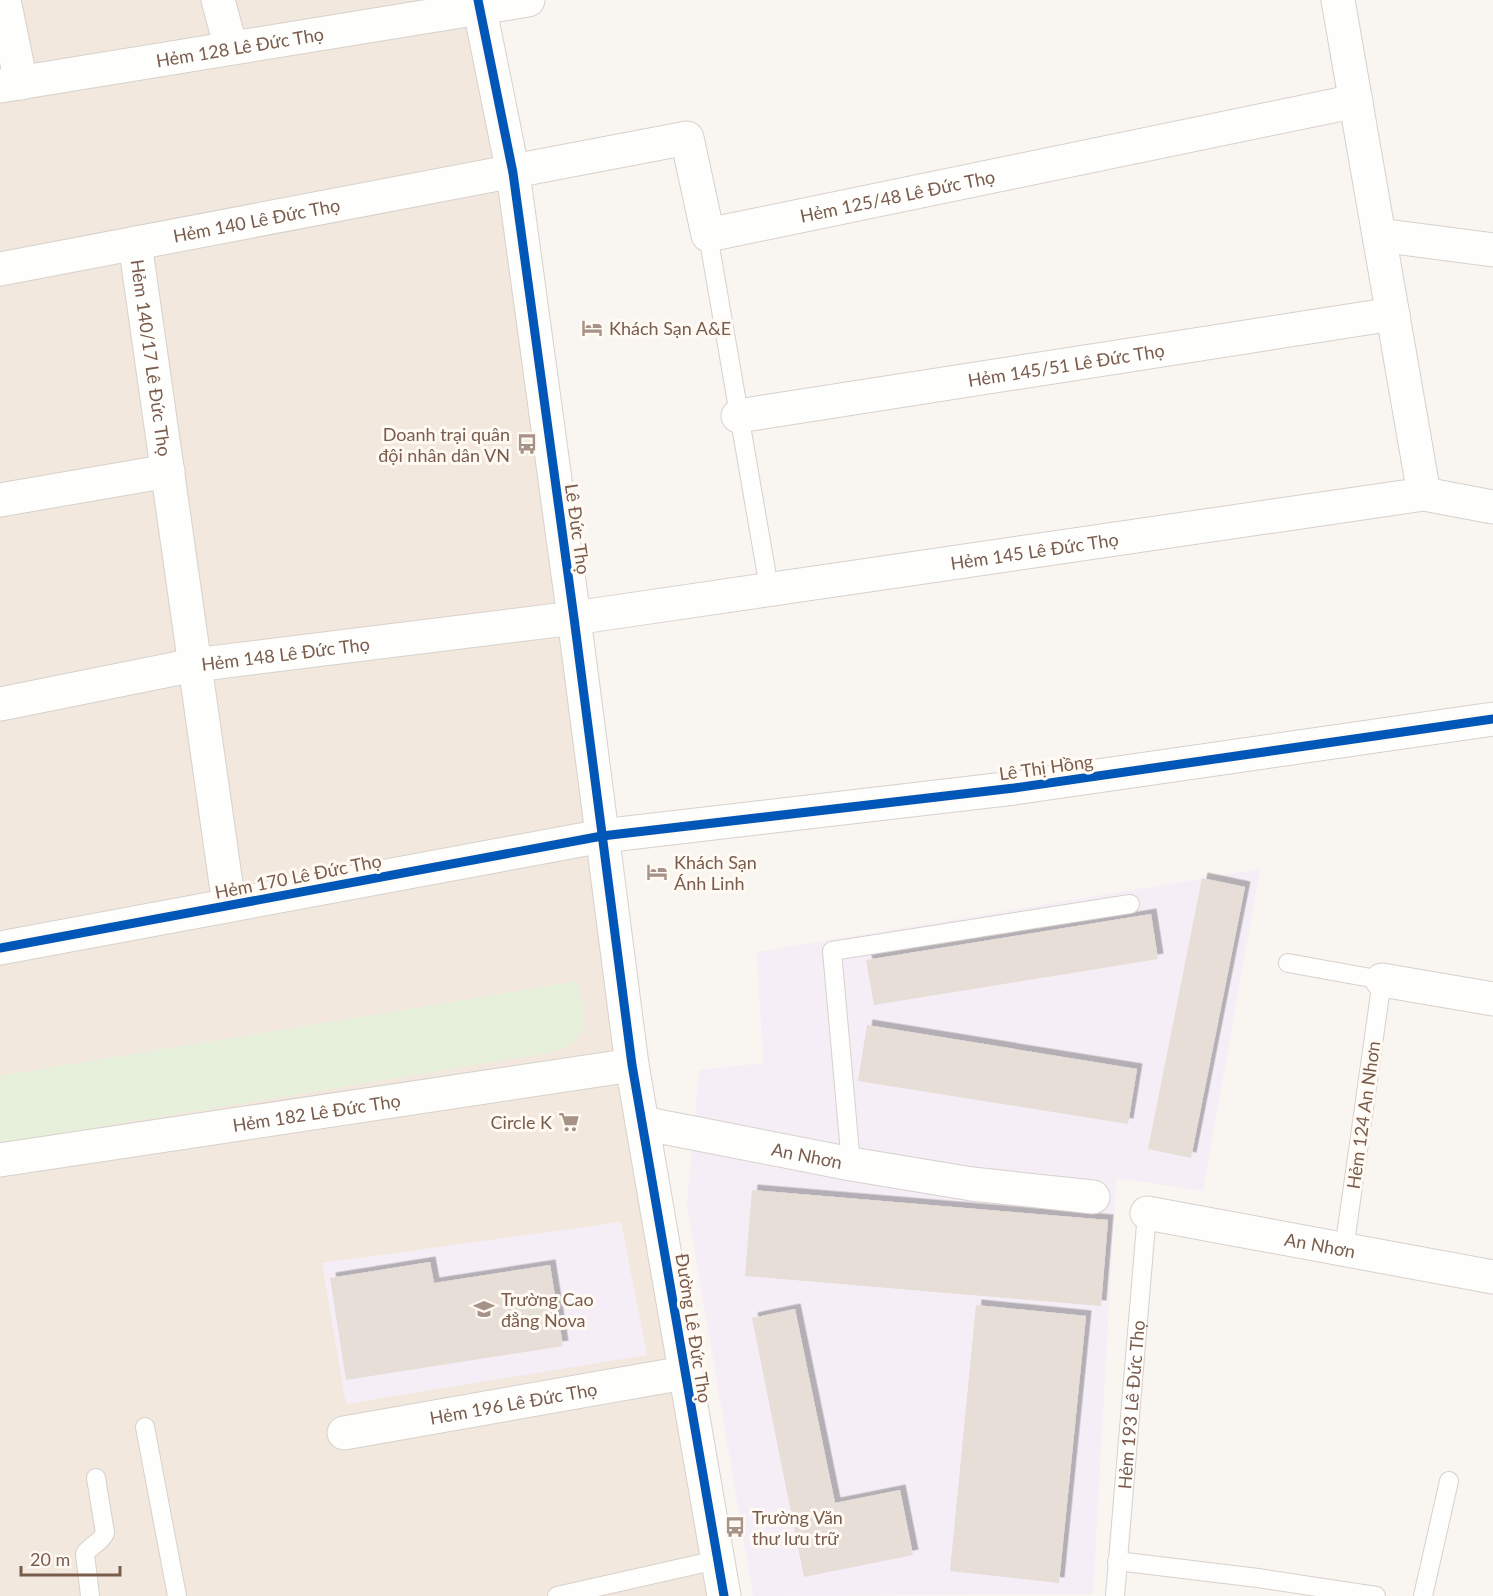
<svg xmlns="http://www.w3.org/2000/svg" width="1493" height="1596" viewBox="0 0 1493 1596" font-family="Lato,sans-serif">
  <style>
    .residential { fill: #f2e8de }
    .education { fill: #f6eef6 }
    .green { fill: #e7f0db }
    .building { fill: #e6ded7; filter: url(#shadow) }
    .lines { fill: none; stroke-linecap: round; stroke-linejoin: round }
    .service-casing { stroke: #d7d1cb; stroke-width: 20 }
    .minor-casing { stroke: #d7d1cb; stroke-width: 35 }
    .tertiary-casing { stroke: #d7d1cb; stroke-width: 35 }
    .service { stroke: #fefefd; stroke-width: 18 }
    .minor { stroke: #fefefd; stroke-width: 33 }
    .tertiary { stroke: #fefefd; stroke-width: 33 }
    .cycleway-casing { stroke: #fffaf3; stroke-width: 13 }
    .cycleway { stroke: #0057b8; stroke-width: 9 }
    .labels { text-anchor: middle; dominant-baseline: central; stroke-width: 6; stroke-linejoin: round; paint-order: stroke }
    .street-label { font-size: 18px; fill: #7a5c4d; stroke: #fffaf3 }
    .poi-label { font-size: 18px; fill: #7a5c4d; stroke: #fffaf3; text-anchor: start }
  </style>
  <defs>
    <filter id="shadow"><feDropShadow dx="5.5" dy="-5.5" stdDeviation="0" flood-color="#0004"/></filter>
  </defs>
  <rect width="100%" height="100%" fill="#f9f5f0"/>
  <path class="residential" d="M0 0H465L557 498 731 1596H0Z"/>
  <path class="education" d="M1260 869 1203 1191 1116 1178 1093 1594 753 1596 687 1204 699 1070 763 1063 757 952Z
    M621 1222 647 1355 346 1404 322 1263Z"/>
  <path class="green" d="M578 981C581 1000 591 1025 575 1041 570 1046 561 1049 555 1052L0 1143V1076Z"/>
  <path class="building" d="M1202 878 1245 887 1191 1158 1148 1149Z
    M1151 914 1158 959 874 1005 866 960Z
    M867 1025 1137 1069 1128 1124 858 1081Z
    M752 1190 1108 1220 1101 1306 745 1276Z
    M430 1262 434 1283 550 1265 563 1346 346 1380 330 1278Z
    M976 1305 1086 1316 1059 1583 950 1571Z
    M795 1309 835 1503 900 1490 913 1555 804 1577 752 1318Z"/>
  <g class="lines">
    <g class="service-casing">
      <g id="service">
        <path d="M708 235 769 588"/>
        <path d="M1288 963 1382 980 1344 1250"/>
        <path d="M851 1164 832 951 1130 904"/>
        <path d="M145 1427 177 1596"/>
        <path d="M1117 1561 1258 1578 1376 1596"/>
        <path d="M90 1596 85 1554C90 1545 101 1543 105 1533L96 1478"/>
        <path d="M557 1596 717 1560"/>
        <path id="s1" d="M1115 1596 1147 1213"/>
        <path d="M1423 1596 1449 1481"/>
      </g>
    </g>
    <g class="minor-casing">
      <g id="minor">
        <path d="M4 0 21 83"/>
        <path d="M218 0 231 48"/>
        <path d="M1338 0 1424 494"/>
        <path id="s2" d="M0 86 528 0"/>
        <path d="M1379 235 1493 250"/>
        <path id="s3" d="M135 243 229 905"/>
        <path id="s4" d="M0 269 687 138 708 235 1356 101"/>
        <path id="s5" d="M738 416 1393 314"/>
        <path d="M0 500 168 471"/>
        <path id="s6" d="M0 704 194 665 574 618 1424 494 1493 507"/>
        <path d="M0 948 602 836 1014 788 1493 719"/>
        <path d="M1382 980 1493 999"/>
        <path id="s7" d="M642 1123 851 1164 972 1184 1093 1197"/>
        <path id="s8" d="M0 1160 632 1065"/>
        <path id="s9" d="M1147 1213 1493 1277"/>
        <path id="s10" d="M344 1433 684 1373"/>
      </g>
    </g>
    <g class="tertiary-casing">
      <path id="tertiary" d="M478 0 513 173 574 618 632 1065 724 1596"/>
    </g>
    <use href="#service" class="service"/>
    <use href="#minor" class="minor"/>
    <use href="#tertiary" class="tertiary"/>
    <g class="cycleway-casing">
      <path id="cycleway" d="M478 0 513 173 574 618 632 1065 724 1596
        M0 948 602 836 1014 788 1493 719"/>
    </g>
    <use href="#cycleway" class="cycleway"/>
  </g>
  <defs>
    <g id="hotel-bare" transform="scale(1.62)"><path d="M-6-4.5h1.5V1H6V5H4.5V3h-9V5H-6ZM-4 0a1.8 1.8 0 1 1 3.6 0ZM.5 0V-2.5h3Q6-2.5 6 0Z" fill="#a69286" stroke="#fffaf3" stroke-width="2.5" paint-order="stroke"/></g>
    <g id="bus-bare" transform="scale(1.62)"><path d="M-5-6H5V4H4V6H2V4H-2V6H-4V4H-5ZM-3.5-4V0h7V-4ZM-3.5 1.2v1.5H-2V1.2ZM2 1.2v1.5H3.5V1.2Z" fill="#a69286" stroke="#fffaf3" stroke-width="2.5" paint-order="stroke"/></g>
    <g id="supermarket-bare" transform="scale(1.62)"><path d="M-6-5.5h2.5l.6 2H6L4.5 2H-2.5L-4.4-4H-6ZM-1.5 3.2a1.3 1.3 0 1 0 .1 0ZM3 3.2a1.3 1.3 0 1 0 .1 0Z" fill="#a69286" stroke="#fffaf3" stroke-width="2.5" paint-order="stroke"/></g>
    <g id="university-bare" transform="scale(1.62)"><path d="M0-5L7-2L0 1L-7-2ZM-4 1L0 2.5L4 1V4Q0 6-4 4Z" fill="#a69286" stroke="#fffaf3" stroke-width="2.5" paint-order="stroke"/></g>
  </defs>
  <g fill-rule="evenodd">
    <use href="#hotel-bare" x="592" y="328"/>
    <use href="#bus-bare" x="527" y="444"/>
    <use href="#hotel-bare" x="657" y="872"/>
    <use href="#supermarket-bare" x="569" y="1122"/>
    <use href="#university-bare" x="484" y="1309"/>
    <use href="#bus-bare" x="735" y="1527"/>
  </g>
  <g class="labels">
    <g class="street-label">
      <text stroke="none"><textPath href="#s2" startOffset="243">Hẻm 128 Lê Đức Thọ</textPath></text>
      <text stroke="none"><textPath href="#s4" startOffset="992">Hẻm 125/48 Lê Đức Thọ</textPath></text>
      <text stroke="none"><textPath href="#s4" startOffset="261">Hẻm 140 Lê Đức Thọ</textPath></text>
      <text stroke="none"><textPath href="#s3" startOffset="116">Hẻm 140/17 Lê Đức Thọ</textPath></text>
      <text stroke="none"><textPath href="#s5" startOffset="332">Hẻm 145/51 Lê Đức Thọ</textPath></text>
      <text transform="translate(578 529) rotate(82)">Lê Đức Thọ</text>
      <text stroke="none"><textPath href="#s6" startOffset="1046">Hẻm 145 Lê Đức Thọ</textPath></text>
      <text stroke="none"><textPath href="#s6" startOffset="290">Hẻm 148 Lê Đức Thọ</textPath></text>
      <text transform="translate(1046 767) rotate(-8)">Lê Thị Hồng</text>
      <text transform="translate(298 876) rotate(-11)">Hẻm 170 Lê Đức Thọ</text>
      <text stroke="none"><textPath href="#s8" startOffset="320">Hẻm 182 Lê Đức Thọ</textPath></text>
      <text transform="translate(1363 1115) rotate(-82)">Hẻm 124 An Nhơn</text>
      <text stroke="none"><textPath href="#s7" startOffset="168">An Nhơn</textPath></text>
      <text stroke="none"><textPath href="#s9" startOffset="176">An Nhơn</textPath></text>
      <text transform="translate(694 1328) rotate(81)">Đường Lê Đức Thọ</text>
      <text stroke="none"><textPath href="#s10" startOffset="172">Hẻm 196 Lê Đức Thọ</textPath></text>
      <text stroke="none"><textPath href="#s1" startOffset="192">Hẻm 193 Lê Đức Thọ</textPath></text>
    </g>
    <g class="poi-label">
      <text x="609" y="328">Khách Sạn A&amp;E</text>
      <text x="510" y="434" text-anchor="end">Doanh trại quân<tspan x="510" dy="21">đội nhân dân VN</tspan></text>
      <text x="674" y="862">Khách Sạn<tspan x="674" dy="21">Ánh Linh</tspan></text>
      <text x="552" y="1122" text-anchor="end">Circle K</text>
      <text x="501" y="1299">Trường Cao<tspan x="501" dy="21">đẳng Nova</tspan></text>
      <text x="752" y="1517">Trường Văn<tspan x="752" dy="21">thư lưu trữ</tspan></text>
    </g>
  </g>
  <path d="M21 1566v9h99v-9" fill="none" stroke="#7a5c4d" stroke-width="3"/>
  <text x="30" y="1566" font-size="18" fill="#7a5c4d" stroke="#fffaf3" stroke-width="4.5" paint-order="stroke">20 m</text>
</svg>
